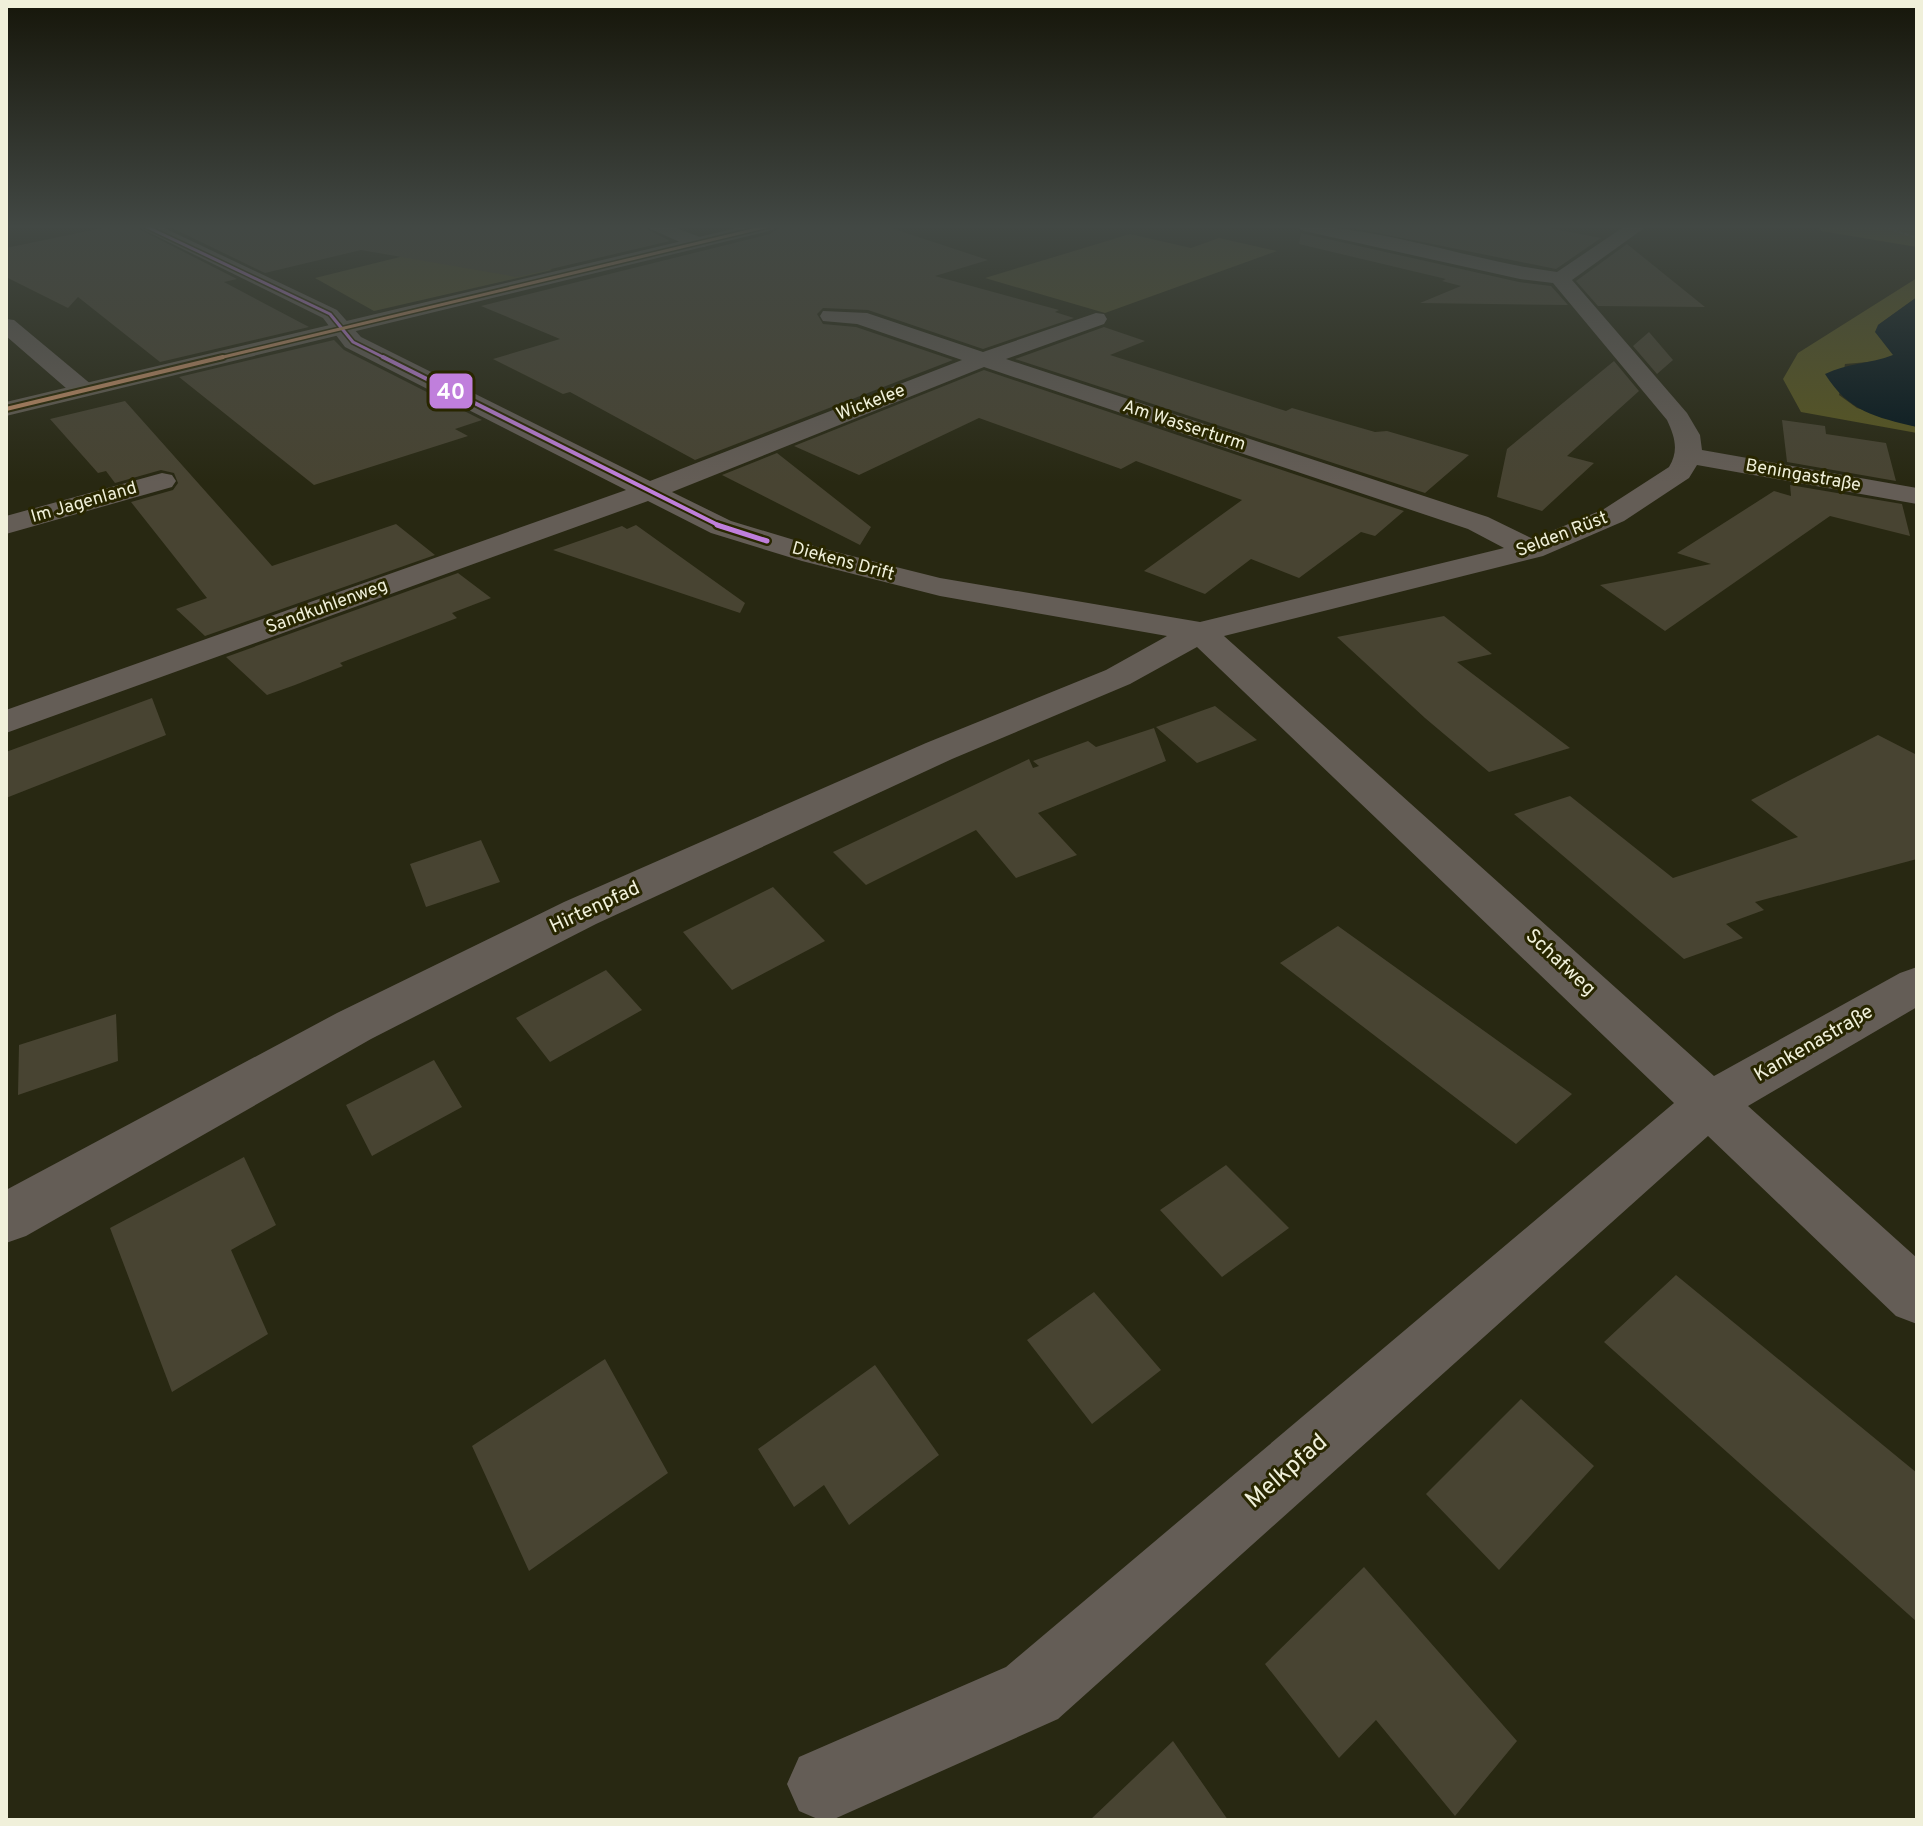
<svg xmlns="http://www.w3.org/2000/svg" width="1923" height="1826" viewBox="0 0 1923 1826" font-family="Overpass,sans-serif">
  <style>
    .green { fill: #504e28 }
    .forest { fill: #59571f }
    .water { fill: #05171d }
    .building { fill: #484432 }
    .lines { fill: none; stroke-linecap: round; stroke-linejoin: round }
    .path { stroke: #686359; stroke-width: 2; stroke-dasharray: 4 2; stroke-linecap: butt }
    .street { fill: #645d56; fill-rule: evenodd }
    .secondary { fill: #645e53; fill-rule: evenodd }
    .bus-1-far2-casing { stroke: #282600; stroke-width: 6 }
    .bus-1-far1-casing { stroke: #282600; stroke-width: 8 }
    .bus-1-casing { stroke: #282600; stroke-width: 10 }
    .bus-2-far1-casing { stroke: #282600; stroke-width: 6 }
    .bus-2-casing { stroke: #282600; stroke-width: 8 }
    .bus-1-far2 { stroke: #c07fdc; stroke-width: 3 }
    .bus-1-far1 { stroke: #c07fdc; stroke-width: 4 }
    .bus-1 { stroke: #c07fdc; stroke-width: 5 }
    .bus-2-far1 { stroke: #c18c65; stroke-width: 3 }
    .bus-2 { stroke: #c18c65; stroke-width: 4 }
    .labels { text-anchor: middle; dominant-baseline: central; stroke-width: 6; stroke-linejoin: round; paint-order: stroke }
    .far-street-label { font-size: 18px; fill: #f0f0da; stroke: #282600 }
    .street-label { font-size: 20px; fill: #f0f0da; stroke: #282600 }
    .near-street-label { font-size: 24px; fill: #f0f0da; stroke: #282600 }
    .line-badge { stroke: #282600; stroke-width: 3 }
    .badge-label { font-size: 22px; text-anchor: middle; font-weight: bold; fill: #fff }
  </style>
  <rect width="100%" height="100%" fill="#282812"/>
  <path class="green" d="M1130 234 1191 248 1219 238 1277 251 1105 313 985 278Z
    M481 237 552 270 374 311 315 278Z"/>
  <path class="forest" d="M1817 226H1912L1917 228V247L1821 231Z
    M1917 278V297L1878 325 1894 355 1879 361 1845 364 1839 395 1857 408 1917 427V433L1801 412 1783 379 1798 353Z"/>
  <path class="water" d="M1917 297V427C1875 417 1849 412 1825 374 1847 363 1870 364 1893 355L1875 332 1878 325Z"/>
  <path class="building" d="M112 226H133L237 279 224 282 309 327 160 362 78 297 68 308 6 277V248Z
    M168 226H641L670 241 517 277 361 250 265 273Z
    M781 226H885L988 260 935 276 1059 310 1055 312 1074 318 983 349 868 310 823 308 817 314 823 324 856 327 953 360 695 460 570 392 563 394 493 359 560 339 481 306 770 234Z
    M1343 226H1538L1601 238 1556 269Z
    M1301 233 1519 282 1551 286 1568 305 1420 303 1461 286 1442 281 1446 279 1299 244Z
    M1627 244 1705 307 1598 306 1576 281Z
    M1104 327 1145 341 1110 355 1286 411 1292 408 1375 432 1387 431 1469 455 1425 493 1015 359Z
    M1649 332 1673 360 1657 374 1633 346Z
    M334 340 344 350 482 420 455 429 468 436 314 485 179 377Z
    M1614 361 1639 391 1567 456 1594 463 1542 511 1497 497 1507 449Z
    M984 370 1404 511 1375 536 1361 532 1299 578 1251 559 1205 594 1144 571 1242 500 1136 461 1121 469 979 418 859 475 794 446Z
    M125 401 272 566 396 524 435 555 205 636 176 609 207 598 131 502 173 490 178 483 174 473 161 470 115 483 106 471 98 473 50 419Z
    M1782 420 1825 426 1826 434 1886 443 1896 481 1787 462Z
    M777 453 871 527 860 545 722 475Z
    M1790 485 1902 504 1910 536 1830 516 1665 631 1600 585 1711 564 1677 553 1774 491 1791 496Z
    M636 525 745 603 740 613 553 550 622 526 627 529Z
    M458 573 491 598 452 613 457 618 340 663 343 666 295 685 267 695 226 657Z
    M1444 616 1492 654 1457 662 1570 748 1489 772 1425 718 1337 637Z
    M152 698 166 735 6 798V752Z
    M1215 706 1257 740 1197 763 1156 727Z
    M1154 728 1166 761 1038 813 1077 855 1016 878 976 830 866 885 833 852 1029 759 1033 768 1039 766 1033 761 1088 741 1096 747Z
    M1878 735 1917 755V859L1755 902 1764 910 1726 924 1743 938 1684 959 1514 814 1570 796 1673 878 1798 837 1751 800Z
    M481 840 500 882 426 907 410 864Z
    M773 887 825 941 732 990 683 932Z
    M1338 926 1572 1094 1516 1144 1280 963Z
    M606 970 642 1010 550 1062 516 1018Z
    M116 1014 118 1061 18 1095 19 1045Z
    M434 1060 462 1107 372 1156 346 1105Z
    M244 1157 276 1225 231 1250 268 1334 172 1392 110 1228Z
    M1226 1165 1289 1228 1222 1277 1160 1210Z
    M1676 1275 1917 1473V1622L1604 1342Z
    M1094 1292 1161 1370 1092 1424 1027 1340Z
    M605 1359 668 1473 529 1571 472 1446Z
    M875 1365 939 1455 849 1525 824 1485 794 1507 758 1449Z
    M1521 1399 1594 1466 1499 1570 1426 1494Z
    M1364 1567 1517 1741 1455 1816 1376 1720 1339 1758 1265 1664Z
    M1173 1741 1228 1820H1090Z"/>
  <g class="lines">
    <path class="path" d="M1882 226 1917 238"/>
    <path class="street" d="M136 226H160L337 310 361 337 650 481 962 360 857 324 823 321 820 316 823 311 867 313 983 352 1096 313 1104 314 1107 319 1104 324 1006 359 1488 517 1533 539 1604 509 1669 467C1679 451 1675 437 1667 420L1553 283 1520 279 1304 231 1295 226C1383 226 1470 261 1557 272L1625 226H1647L1572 280 1687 413 1700 435 1702 450 1917 488V504L1697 465 1689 478 1624 521 1543 556 1224 636 1714 1076 1900 973 1917 967V1007L1748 1106 1917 1258V1324L1896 1316 1708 1136 1058 1719 832 1820H820L799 1811 787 1784 799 1757 1006 1667 1674 1103 1197 647 1130 684 952 759 596 924 371 1039 26 1236 6 1243V1190L337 1013 564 902 926 743 1106 670 1167 636 940 596 802 561 711 533 648 501 6 733V710L626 490 345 347 323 318ZM984 367 1468 529 1504 548 1200 622 940 578 824 549 731 521 672 492Z
      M644 226H671L705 239 707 243 705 247H691Z
      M6 319 14 320 92 385 95 390 92 395H74L6 336Z
      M162 473 172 475 176 481 172 487 6 534V516Z"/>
    <path class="secondary" d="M745 226H778L769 231 6 416V402Z"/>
    <g class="bus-1-far2-casing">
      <path id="bus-1-far2" d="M145 226 330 314 353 342 387 359"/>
    </g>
    <g class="bus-1-far1-casing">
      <path id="bus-1-far1" d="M383 357 722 527"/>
    </g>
    <g class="bus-1-casing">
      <path id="bus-1" d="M717 525 767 541"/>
    </g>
    <g class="bus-2-far1-casing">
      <path id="bus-2-far1" d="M215 359 769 226"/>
    </g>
    <g class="bus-2-casing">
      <path id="bus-2" d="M6 409 223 357"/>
    </g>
    <use href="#bus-1-far2" class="bus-1-far2"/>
    <use href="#bus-1-far1" class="bus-1-far1"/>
    <use href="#bus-1" class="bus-1"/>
    <use href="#bus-2-far1" class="bus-2-far1"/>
    <use href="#bus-2" class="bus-2"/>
  </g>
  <linearGradient id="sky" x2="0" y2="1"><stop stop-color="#16160a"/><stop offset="0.47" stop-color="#424844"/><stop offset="1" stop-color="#424844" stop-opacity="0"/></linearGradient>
  <rect width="1923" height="482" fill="url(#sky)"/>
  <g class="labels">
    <g class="far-street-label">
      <text transform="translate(871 403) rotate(-21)">Wickelee</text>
      <text transform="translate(1184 426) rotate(18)">Am Wasserturm</text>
      <text transform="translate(1803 476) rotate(10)">Beningastraße</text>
      <text transform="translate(84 503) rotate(-16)">Im Jagenland</text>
      <text transform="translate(1562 535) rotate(-21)">Selden Rüst</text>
      <text transform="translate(843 562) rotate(15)">Diekens Drift</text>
      <text transform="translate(327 607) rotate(-20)">Sandkuhlenweg</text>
    </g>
    <g class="street-label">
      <text transform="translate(595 908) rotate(-25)">Hirtenpfad</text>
      <text transform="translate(1560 963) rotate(43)">Schafweg</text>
      <text transform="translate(1814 1044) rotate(-30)">Kankenastraße</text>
    </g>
    <g class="near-street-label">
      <text transform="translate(1287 1472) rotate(-41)">Melkpfad</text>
    </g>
  </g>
  <rect class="line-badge" x="428" y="372" width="46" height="38" rx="8" fill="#c07fdc"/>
  <g class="badge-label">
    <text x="451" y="399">40</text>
  </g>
  <rect width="1923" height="1826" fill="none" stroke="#f0f0da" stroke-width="16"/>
</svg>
